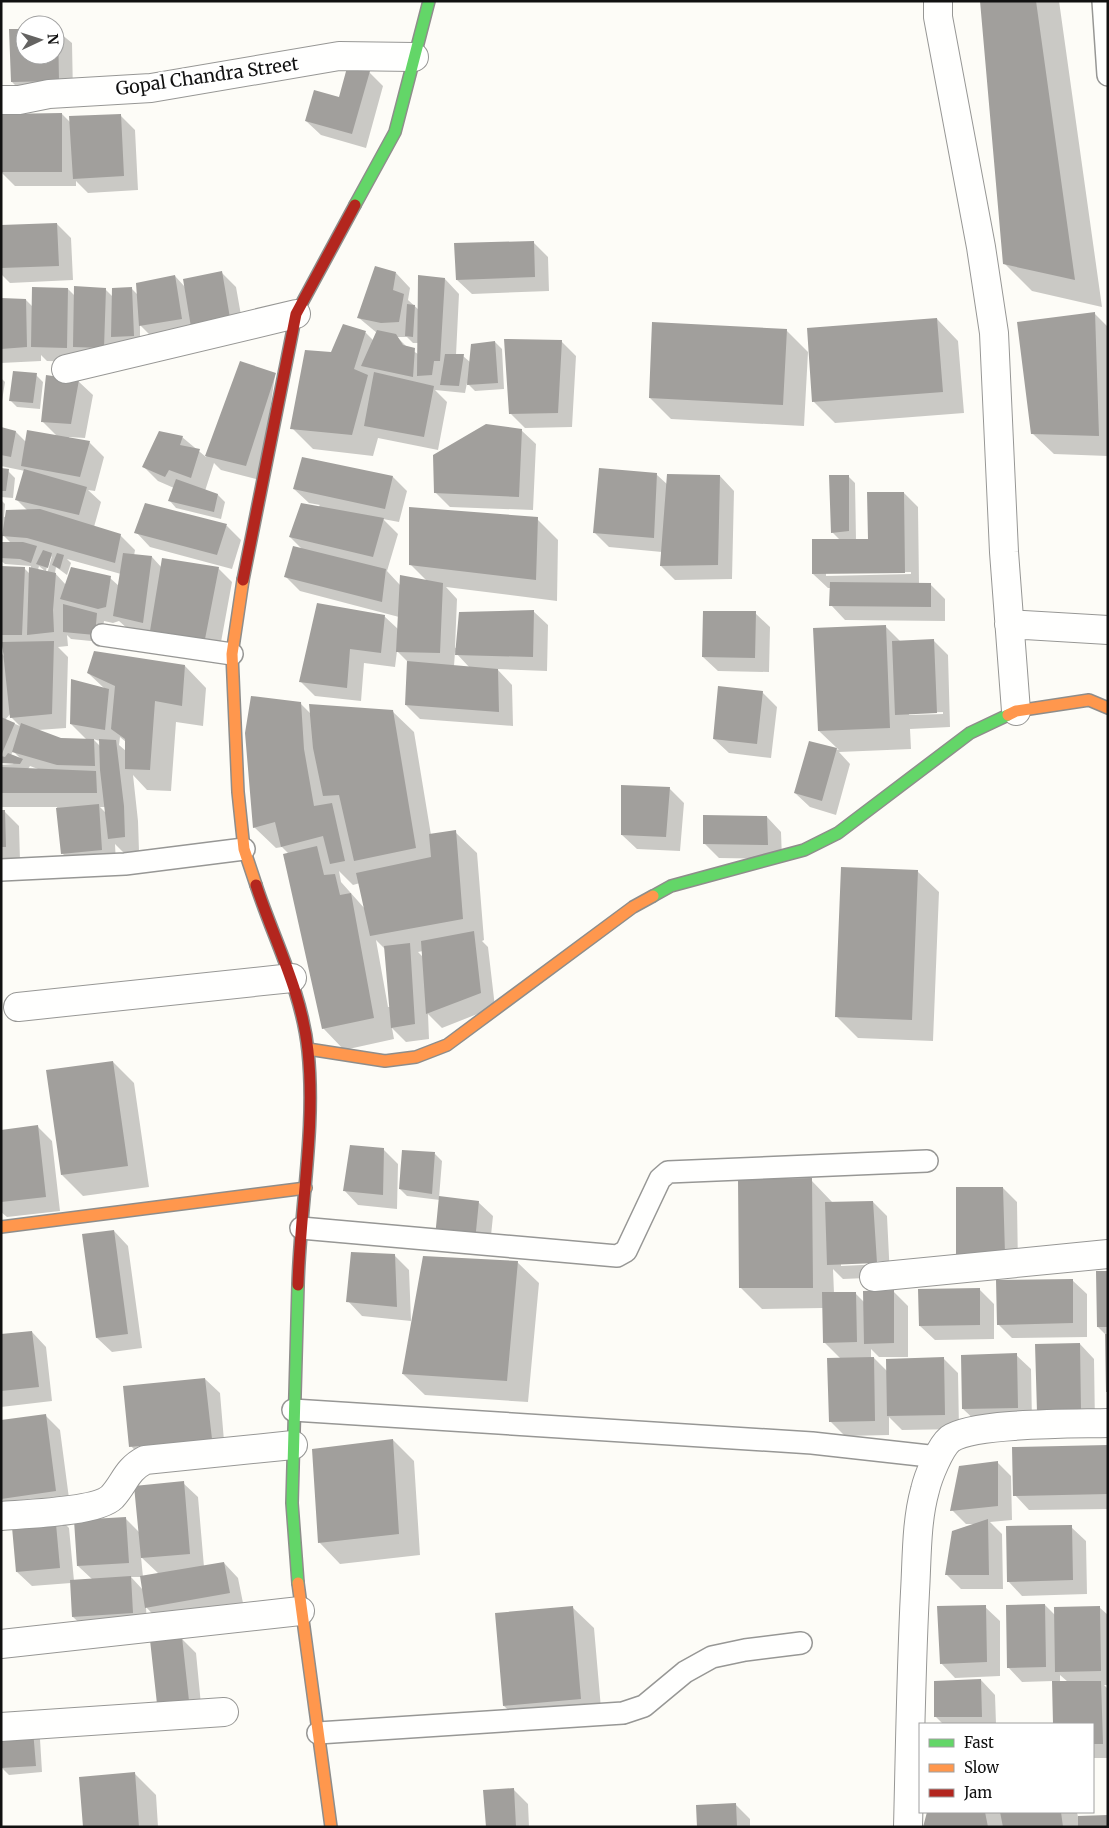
<svg xmlns="http://www.w3.org/2000/svg" width="1109" height="1828" viewBox="0 0 1109 1828" font-family="Merriweather,serif">
  <style>
    .shadow { fill: #0003; fill-rule: evenodd }
    .building { fill: #a19f9c }
    .lines { fill: none; stroke-linecap: round; stroke-linejoin: round }
    .lane-casing { stroke: #979795; stroke-width: 24 }
    .street-casing { stroke: #979795; stroke-width: 30 }
    .fast-casing { stroke: #8e8d8b; stroke-width: 14 }
    .slow-casing { stroke: #8e8d8b; stroke-width: 14 }
    .jam-casing { stroke: #8e8d8b; stroke-width: 14 }
    .lane { stroke: #fffffe; stroke-width: 21 }
    .street { stroke: #fffffe; stroke-width: 28 }
    .fast { stroke: #63d668; stroke-width: 11 }
    .slow { stroke: #ff974d; stroke-width: 11 }
    .jam { stroke: #b3261e; stroke-width: 11 }
    .labels { text-anchor: middle; dominant-baseline: central; stroke-width: 5; stroke-linejoin: round; paint-order: stroke }
    .street-label { font-size: 18px; fill: #111; stroke: #fff }
  </style>
  <rect width="100%" height="100%" fill="#fdfcf7"/>
  <path class="shadow" d="M982 1H1059L1102 307 1032 291 1005 264Z
    M55 29 72 43 73 95 26 96 12 82 25 30V55H55Z
    M369 72 383 86 366 148 321 135 306 121 340 99Z
    M62 114 71 123 120 115 135 130 138 190 88 193 76 181V186H15L1 172V115Z
    M57 224 71 238 73 280 10 283 1 274V226Z
    M533 242 548 257 549 291 472 294 457 280Z
    M221 272 236 287 244 332 155 340 140 325V342L81 362 47 361 41 355V361L1 363V300H26L33 307 68 289 76 297 105 289 113 297 132 289 138 295 175 276 185 287Z
    M396 273 410 288 408 300 419 310 445 279 459 294 456 355 463 356 470 362 495 342 502 349 504 389 475 391 467 383 465 393 435 390 447 402 438 450 378 438 373 456 313 449 292 428 332 354 343 326 366 333 373 340 377 333 359 318ZM397 337H407L413 343H419L418 354 408 348Z
    M1094 313 1108 327V456L1054 454 1032 433Z
    M937 319 958 341 964 413 835 423 814 402 808 329Z
    M786 330 808 352 804 426 671 419 650 398Z
    M561 341 576 356 572 427 525 428 511 414Z
    M241 362 275 375 260 480 221 470 214 463 205 491 218 495 225 502 221 519 176 508 170 501 174 488 158 481 144 467 182 437 206 457Z
    M36 375 43 382 40 409 17 407 10 400Z
    M1 378 5 382 2 401H1Z
    M78 381 93 395 85 438 69 437V439L89 442 104 457 95 491 88 490 101 502 94 527 120 535 135 550 134 556 152 557 162 568H218L232 582 219 653 129 630 119 621 113 623 104 621 101 642 71 639 67 635 68 646 58 647 68 657 66 728 38 730 60 739 87 740 71 724 105 689 88 673 185 666 206 688 203 726 176 722 171 791 147 790 133 775 138 821 139 851 124 853 115 844 116 864 77 868 62 853 57 807H1V765L14 764 1 756V653L5 657 1 643V567L24 568 30 574 31 566 5 564 1 561V500L5 504 4 517 28 511 16 499 25 471 1 466V428L16 432 26 442 57 436 42 421ZM3 535 11 543H2ZM52 556 47 574H45L49 560ZM67 559 121 574 119 586 110 578 66 585 55 573 56 567 67 575 71 563ZM39 566 45 571 38 570ZM11 713V717L20 726 5 720ZM120 737 126 742V751L119 745ZM93 739 100 741 101 747ZM13 751 21 759 11 755ZM30 766 38 769H28ZM100 807H105L106 813Z
    M521 430 536 444 533 510 450 507 435 492Z
    M1 469 8 471 15 478 13 498 1 497Z
    M657 475 668 485 720 476 734 491 732 579 675 580 661 566 662 552 609 547 594 532Z
    M848 476 855 483 856 540H869L904 493 918 507 919 584H930L945 599V621L845 620 831 605V588H828L813 574 840 540 832 532ZM911 572V574L826 576V573Z
    M393 477 407 491 399 522 383 519 398 534 387 571 400 585 427 581 410 564 537 519 558 540 557 601 446 587 457 599 455 648 533 611 548 625 547 671 497 669 512 685 513 726 420 719 406 705 408 662 397 651 395 667 364 663 361 701 315 696 301 682 384 616 398 629 399 617 300 591 285 576 303 550 290 537 320 505 309 503 294 489ZM455 652 470 668 454 666Z
    M146 504 227 526 241 540 232 569 150 547 136 532Z
    M755 613 770 627 769 672 718 671 703 657Z
    M885 626 901 642 934 641 948 655 950 727 910 729 911 749 839 752 850 764 836 815 810 807 795 793 810 742 839 750 819 731ZM943 712V714L909 715V713Z
    M762 692 777 707 771 758 729 753 714 739Z
    M300 703 311 714 392 711 414 732 431 835 455 832 477 853 484 940 482 941 488 947 495 1007 442 1028 428 1014 429 1039 406 1042 392 1028 394 1039 344 1050 323 1028 289 854 282 847 276 848 254 827ZM339 871 353 885 360 883 366 910 341 882ZM376 940 386 950 390 1007H388ZM423 951V957L418 952Z
    M669 788 684 803 680 851 637 849 622 835Z
    M1 812H5L19 826 20 861H1Z
    M767 817 781 832 782 859 719 858 704 843Z
    M917 871 939 892 933 1041 858 1038 836 1016Z
    M113 1062 134 1083 149 1187 83 1196 62 1175Z
    M38 1127 52 1141 60 1211 7 1217 1 1212V1131Z
    M384 1150 398 1164 397 1209 358 1205 344 1190Z
    M435 1154 442 1161 439 1198 478 1202 493 1216 489 1255 451 1251 440 1200 407 1196 400 1189Z
    M811 1180 833 1203 873 1202 887 1216 890 1277 843 1279 833 1269 834 1293H855L864 1302 893 1291 908 1306V1357H879L871 1349V1358H874L888 1372 944 1359 958 1373 959 1429 902 1430 889 1417V1435L845 1436 830 1421 841 1359 824 1342 823 1308 762 1309 741 1288ZM883 1261V1264L841 1266V1263Z
    M1003 1188 1017 1202 1018 1268H972L958 1254Z
    M114 1231 128 1246 142 1348 112 1352 97 1338Z
    M394 1255 409 1270 411 1321 362 1316 348 1301Z
    M517 1262 539 1283 528 1402 425 1395 403 1374Z
    M1108 1272V1401L1106 1335 1098 1327Z
    M1072 1280 1087 1294V1337L1012 1338 998 1324Z
    M979 1289 994 1304V1339L935 1340 920 1326Z
    M32 1332 46 1347 52 1401 1 1407V1336Z
    M1080 1344 1094 1359 1095 1425 1052 1426Z
    M1016 1355 1031 1369 1032 1422 978 1423 963 1409Z
    M205 1379 220 1393 225 1453 145 1461 131 1446Z
    M45 1415 60 1430 70 1506 15 1513 1 1499Z
    M393 1440 414 1461 420 1555 340 1564 319 1542Z
    M1108 1446V1509L1029 1510 1015 1495Z
    M997 1462 1011 1476 1012 1520 990 1522 1002 1534 1003 1589H961L946 1574 974 1524H966L952 1510Z
    M183 1483 198 1497 204 1567 224 1563 238 1578 244 1608 160 1622 146 1607 147 1627 88 1631 73 1617 71 1583 32 1586 17 1572 55 1514 69 1528 74 1581 93 1580 78 1566 125 1518 140 1533ZM141 1557 159 1574 143 1577ZM131 1577H141L143 1590Z
    M1071 1527 1086 1541 1087 1594 1022 1596 1008 1581Z
    M1045 1605 1056 1616 1099 1607 1108 1615V1685H1104L1108 1689V1758H1093V1724H1054L1053 1681 1022 1682 1008 1667ZM1060 1675 1068 1682H1060Z
    M572 1607 594 1628 602 1720 526 1727 504 1706Z
    M985 1607 1000 1621V1676L955 1678 941 1663Z
    M181 1638 196 1653 202 1715 158 1704Z
    M981 1680 995 1695 996 1724H943L935 1716Z
    M33 1732 40 1739 42 1772 9 1775 2 1768Z
    M134 1773 156 1795 158 1827H84Z
    M513 1789 528 1804 529 1827H487Z
    M735 1804 750 1819V1827H698Z
    M928 1812H1077L1078 1817 1108 1827H924Z"/>
  <path class="building" d="M980 1H1036L1075 280 1003 264Z
    M58 27 59 81 11 82 9 29H25V55H55V28Z
    M348 64 370 71 352 134 305 121 314 90 339 97Z
    M62 113V172H1V114Z
    M121 114 124 176 73 179 69 116Z
    M57 223 59 266 1 268V225Z
    M534 241 535 277 456 280 454 243Z
    M375 266 396 272 393 290 404 294 399 322 381 323 357 318Z
    M222 271 230 318 191 327 183 279Z
    M175 275 182 319 139 326 136 283Z
    M418 275 445 278 440 361H434L432 375 417 376Z
    M74 286 106 288 104 348 73 347Z
    M32 287 68 288 67 348 31 347Z
    M132 287 134 336 111 337 112 288Z
    M1 298 26 299 27 347 1 349Z
    M407 304 415 305 413 337 405 336Z
    M1095 312 1099 436 1031 434 1017 322Z
    M937 318 943 392 812 402 807 328Z
    M652 322 787 329 783 405 649 398Z
    M343 324 366 331 354 369 368 375 352 435 290 429 305 350 331 352Z
    M377 330 396 334 403 345 415 348 413 377 361 366Z
    M504 339 562 340 558 413 509 414Z
    M495 341 498 383 467 385 471 344Z
    M445 354H464L459 386 440 385Z
    M240 361 276 373 246 466 205 456Z
    M13 371 37 373 33 403 9 401Z
    M374 372 434 386 424 437 364 426Z
    M46 375 79 380 71 424 41 422Z
    M486 424 522 429 519 497 434 493 433 455Z
    M1 427 16 431 11 457 1 455Z
    M27 430 90 441 80 477 21 466Z
    M159 431 183 436 180 445 200 449 191 478 169 470 165 477 142 467Z
    M302 457 393 476 385 509 293 489Z
    M1 468 9 469 6 491H1Z
    M599 468 657 473 654 538 593 533Z
    M24 469 87 487 79 515 15 500Z
    M667 474 720 475 718 565 660 566Z
    M829 475H849V531L831 533Z
    M176 479 218 494 214 512 168 501Z
    M867 492H904L905 573 812 574V539H868Z
    M145 503 227 524 217 555 134 533Z
    M301 503 384 518 373 557 289 537Z
    M409 507 538 517 536 580 409 565Z
    M40 509 121 534 115 563 27 538 2 536 6 510Z
    M1 542H23L37 546 31 563 20 559 1 558Z
    M293 546 386 569 382 602 284 577Z
    M43 550 52 553 48 568 36 564Z
    M57 553 64 555 60 569 52 565Z
    M123 553 152 556 143 623 113 616Z
    M162 558 219 567 205 639 150 631Z
    M1 566 25 567 22 635H1Z
    M29 567 56 573 53 610 54 632 27 635Z
    M71 567 111 576 106 607 98 609 60 599Z
    M400 575 443 583 440 653 396 652Z
    M830 582 931 583V607L829 606Z
    M317 603 385 615 381 653 350 649 347 688 299 682Z
    M63 604 97 613 95 635 63 632Z
    M534 610 533 657 455 655 459 612Z
    M703 611H756L755 658 702 657Z
    M886 625 890 728 818 731 813 628Z
    M934 639 937 713 895 715 892 641Z
    M54 641 52 714 10 718 2 642Z
    M94 651 185 665 182 706 155 701 150 770 125 769V739L111 729 115 686 87 673Z
    M407 661 498 669 499 712 405 705Z
    M71 679 109 689 105 730 70 724Z
    M718 686 763 691 757 744 713 739Z
    M251 696 301 702 304 749 314 806 332 803 345 861 330 864 323 836 281 847 275 822 253 828 245 733Z
    M309 704 393 710 416 848 354 861 339 795 323 796 313 748Z
    M1 717 15 723 1 756 5 757 8 753 23 759 20 764 1 763Z
    M21 723 61 738 94 739 95 766 57 765 12 752Z
    M99 739 116 740 124 806 125 837 108 839 100 770Z
    M809 741 837 748 822 801 794 793Z
    M1 767 96 771 97 793H1Z
    M621 785 670 787 666 837 621 835Z
    M99 804 102 850 61 854 56 808Z
    M1 810H5L6 847H1Z
    M703 815 767 816 768 845 703 844Z
    M456 830 463 919 370 936 356 873 431 857 429 834Z
    M317 846 324 875 335 874 340 895 351 893 374 1018 322 1029 283 854Z
    M841 867 918 870 912 1020 835 1017Z
    M474 931 481 993 426 1014 421 941Z
    M410 943 415 1024 391 1028 384 946Z
    M113 1061 128 1166 61 1175 46 1070Z
    M38 1125 46 1197 1 1202V1130Z
    M350 1145 384 1148 383 1195 343 1191Z
    M402 1150 435 1152 432 1194 399 1189Z
    M812 1178 813 1288H739L738 1179Z
    M956 1187H1003L1005 1254H956Z
    M439 1196 479 1201 475 1241 435 1237Z
    M873 1201 877 1263 827 1265 825 1202Z
    M114 1230 128 1334 96 1338 82 1234Z
    M351 1252 395 1254 397 1307 346 1302Z
    M423 1256 518 1261 507 1381 402 1374Z
    M1096 1271H1108V1327H1097Z
    M1073 1279V1323L997 1325 996 1280Z
    M980 1288V1325L919 1326 918 1289Z
    M894 1290V1343L864 1344 863 1291Z
    M822 1292H856L857 1342 823 1343Z
    M32 1331 39 1387 1 1391V1334Z
    M1105 1334H1108V1392H1106Z
    M1080 1343 1081 1411 1037 1412 1035 1344Z
    M1017 1353 1018 1408 962 1409 961 1355Z
    M874 1357 875 1421 829 1422 827 1358Z
    M944 1357 945 1415 887 1416 886 1359Z
    M205 1378 212 1439 129 1447 123 1386Z
    M46 1414 56 1491 1 1499V1420Z
    M393 1439 399 1534 318 1543 312 1449Z
    M1108 1445V1494L1013 1496 1012 1447Z
    M998 1461V1506L950 1511 959 1466Z
    M184 1481 190 1554 141 1558 134 1486Z
    M55 1513 60 1568 16 1572 11 1516Z
    M126 1517 129 1563 77 1566 74 1520Z
    M988 1519 989 1575H945L952 1531Z
    M1072 1525 1073 1580 1007 1582 1006 1526Z
    M224 1562 230 1593 145 1608 140 1576Z
    M131 1576 133 1613 72 1617 70 1580Z
    M1045 1604 1046 1667 1007 1668 1006 1605Z
    M986 1605 987 1662 940 1664 937 1606Z
    M573 1606 581 1699 503 1706 495 1613Z
    M1100 1606 1101 1671 1055 1672 1054 1607Z
    M182 1637 189 1701 157 1704 150 1640Z
    M981 1679 982 1717H934V1681Z
    M1052 1681H1101L1103 1744H1093V1724H1053Z
    M33 1730 36 1766 1 1768V1733Z
    M135 1772 139 1827H83L79 1777Z
    M514 1788 516 1827H486L483 1790Z
    M736 1803 737 1827H697L696 1805Z
    M927 1812H985L988 1827H923Z
    M1000 1812H1061L1063 1827H1003Z
    M1108 1815V1827H1078V1816Z"/>
  <g class="lines">
    <g class="lane-casing">
      <path id="lane" d="M1103 1 1108 75
        M102 635 232 654
        M1 870 125 864 244 849
        M301 1228 617 1256 626 1251 660 1179 668 1172 927 1161
        M293 1410 812 1443 938 1457
        M318 1733 623 1713 644 1706 685 1672 712 1657 745 1650 801 1643"/>
    </g>
    <g class="street-casing">
      <path id="street" d="M938 1V17L981 247 994 333 1004 552 1016 711
        M1 100H19L49 94 151 88 339 56 414 57
        M66 369 296 314
        M1009 624 1108 630
        M18 1007 292 978
        M874 1277 1108 1254
        M1 1516C24 1514 97 1512 112 1497 125 1483 126 1470 145 1460L293 1445
        M1 1644 300 1611
        M1 1727 224 1712
        M908 1827C910 1748 911 1670 915 1592 917 1559 916 1522 925 1490 928 1477 940 1447 950 1439 974 1422 1076 1424 1108 1423"/>
    </g>
    <g class="fast-casing">
      <path id="fast" d="M355 205 395 132 429 1
        M653 896 671 886 804 850 838 833 970 733 1008 715
        M298 1583 292 1503 298 1285"/>
    </g>
    <g class="slow-casing">
      <path id="slow" d="M243 580 232 654 238 792 244 849 256 885
        M1008 715 1016 711 1089 700 1108 708
        M308 1049 385 1061 416 1057 447 1045 633 907 653 896
        M1 1227 306 1188
        M298 1583 331 1827"/>
    </g>
    <g class="jam-casing">
      <path id="jam" d="M243 580 296 314 355 205
        M256 885C274 940 302 992 308 1051 316 1129 300 1207 298 1285"/>
    </g>
    <use href="#lane" class="lane"/>
    <use href="#street" class="street"/>
    <use href="#fast" class="fast"/>
    <use href="#slow" class="slow"/>
    <use href="#jam" class="jam"/>
  </g>
  <g class="labels">
    <g class="street-label">
      <text transform="translate(207 76) rotate(-8)">Gopal Chandra Street</text>
    </g>
  </g>
  <rect width="1109" height="1828" fill="none" stroke="#111111" stroke-width="5"/>
  <rect x="919" y="1723" width="175" height="90" fill="#ffffff" stroke="#a0a0a0"/>
  <rect x="929" y="1739" width="25" height="8" fill="#63d668" stroke="#a0a0a0"/>
  <text x="964" y="1748" font-size="15" fill="#111111">Fast</text>
  <rect x="929" y="1764" width="25" height="8" fill="#ff974d" stroke="#a0a0a0"/>
  <text x="964" y="1773" font-size="15" fill="#111111">Slow</text>
  <rect x="929" y="1789" width="25" height="8" fill="#b3261e" stroke="#a0a0a0"/>
  <text x="964" y="1798" font-size="15" fill="#111111">Jam</text>
  <g transform="translate(40 40) rotate(86)"><circle r="24" fill="#ffffff" stroke="#a0a0a0"/>
  <path d="M0-4L9 19L0 12L-9 19Z" fill="#646362"/>
  <text y="-8" font-size="14" font-weight="bold" text-anchor="middle" fill="#111111">N</text>
  </g>
</svg>
